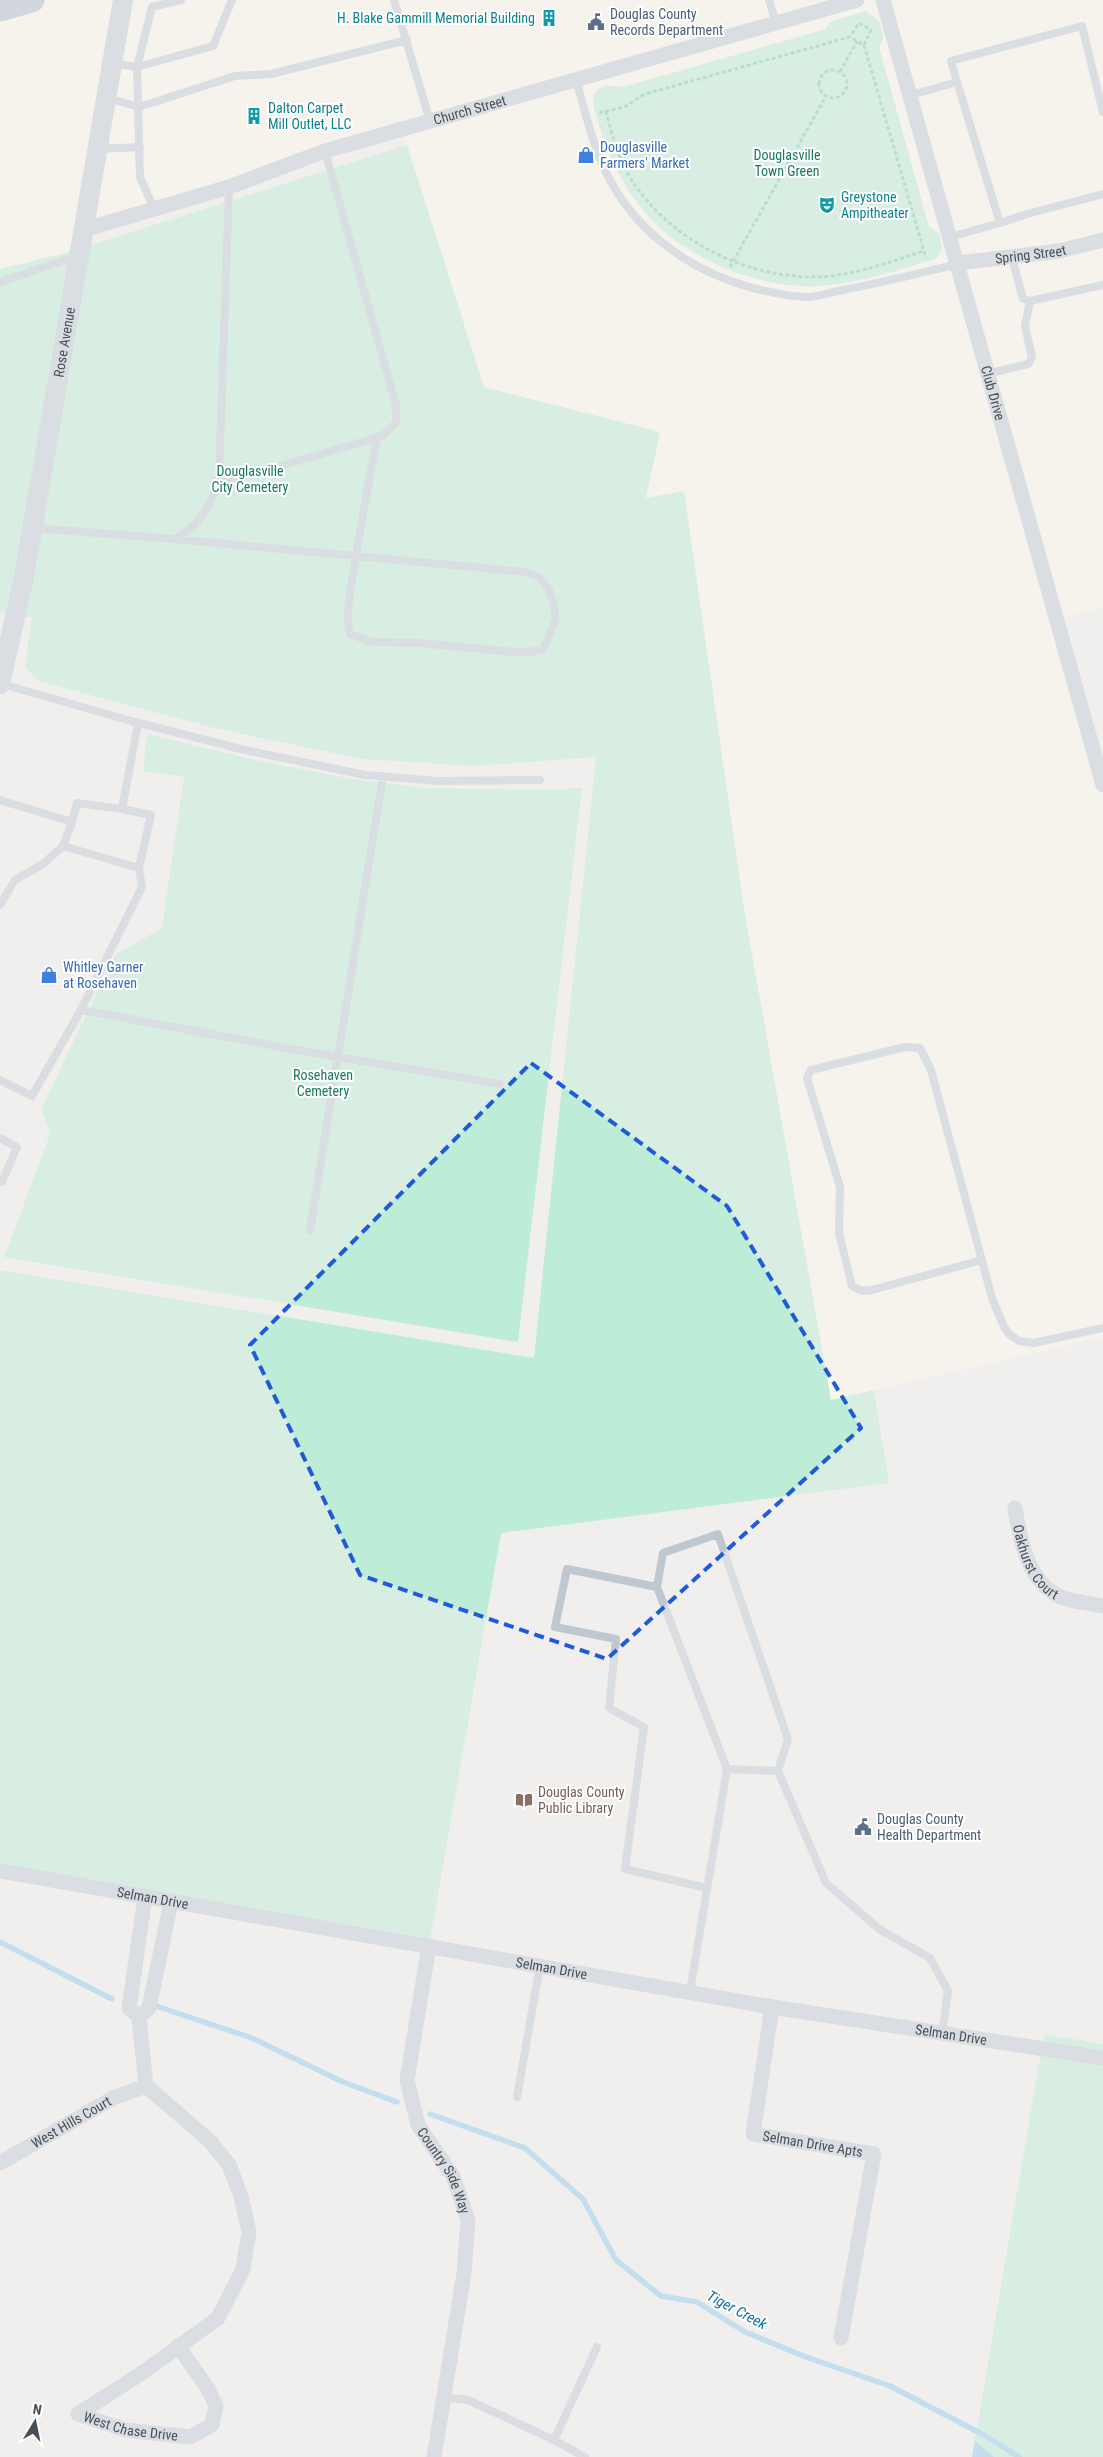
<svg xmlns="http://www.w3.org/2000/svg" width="1103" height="2457" viewBox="0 0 1103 2457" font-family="'Roboto Condensed',sans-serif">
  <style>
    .commercial { fill: #fbf8e8 }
    .green { fill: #bdedd6 }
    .water { fill: #8ccae9 }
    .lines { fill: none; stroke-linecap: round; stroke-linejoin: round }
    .stream { stroke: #8ccae9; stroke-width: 5.5 }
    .path { stroke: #76caab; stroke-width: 3; stroke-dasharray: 4 2.5; stroke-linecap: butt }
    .service { stroke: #bfc7d0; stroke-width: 8 }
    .minor { stroke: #bfc7d0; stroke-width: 15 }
    .tertiary { stroke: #bfc7d0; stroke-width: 20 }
    .primary { stroke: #aebacc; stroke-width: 25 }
    .marked { fill: none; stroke: #1e5adb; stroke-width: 4; stroke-dasharray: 10 6; stroke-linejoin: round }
    .labels { text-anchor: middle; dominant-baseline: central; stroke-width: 4; stroke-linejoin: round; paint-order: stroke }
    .service-label { font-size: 14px; fill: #4e5e75; stroke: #fff; text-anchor: start }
    .culture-label { font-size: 14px; fill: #0d838f; stroke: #fff; text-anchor: start }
    .street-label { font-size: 14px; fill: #474f5b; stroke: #fff }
    .shop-label { font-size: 14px; fill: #366cbe; stroke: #fff; text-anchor: start }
    .park-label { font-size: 14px; fill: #197a56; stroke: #fff }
    .education-label { font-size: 14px; fill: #785e54; stroke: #fff; text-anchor: start }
    .water-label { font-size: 15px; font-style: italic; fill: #1074a5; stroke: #fff }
  </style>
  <rect width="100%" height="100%" fill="#f1eeee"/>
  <path class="commercial" d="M0 0H1103V606L1056 621 1103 785V1337L831 1400 744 909 684 492 646 499 660 432 484 387 399 119 326 158 86 229 68 252 0 269Z"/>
  <path class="green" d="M865 11 879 21 884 37 879 47 929 227 939 233 942 248 937 258C899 271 838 289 799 286 756 283 711 266 676 241 635 211 610 166 597 118 595 110 590 100 595 93 602 83 613 86 623 87L826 29 830 22Z
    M407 145 484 387 660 432 646 498 684 491 744 909 831 1400 874 1390 889 1483 501 1533 429 1946 0 1868V1270L534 1358 596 757 473 766 362 759 214 728 38 681 25 667 32 618 0 611V269L68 252Z
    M147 734 256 760 352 779 425 788 544 790 582 788 518 1342 4 1257 50 1134 41 1109 115 955 162 928 184 777 143 771Z
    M1044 2034 1103 2044V2457H972Z"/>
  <path class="water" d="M975 2441 992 2455 994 2457H972Z"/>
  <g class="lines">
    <path class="stream" d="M0 1942 112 1999
      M156 2006 252 2038 343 2082 397 2102
      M430 2114 525 2148 583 2199 616 2260 661 2296 697 2302 745 2332 806 2357 890 2386 984 2435 1019 2457"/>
    <path class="path" d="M864 45 926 258
      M819 84a14 14 0 1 1 28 0a14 14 0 1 1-28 0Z
      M840 72 857 41
      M606 111C612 135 619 161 633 182 672 241 746 278 816 277 853 276 889 262 924 251
      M599 113 624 107 645 94 846 38 850 37 864 45 871 30 859 23 850 37
      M730 267 826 96"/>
    <path class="service" d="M181 0 152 7 137 67 213 46 232 0
      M394 0 430 121
      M769 0 776 23
      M113 63 137 67 140 177 154 209
      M576 80C586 113 593 149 610 180 641 238 698 275 761 290 775 293 791 297 806 297 818 297 831 292 843 290 882 283 920 273 958 264
      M957 82 951 61 1082 26 1103 112
      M911 95 957 82 1000 223 950 237
      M107 98 139 107 235 76 271 74 407 40
      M99 149 140 147
      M1000 223 1027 214 1103 194
      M1012 258 1023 299 1030 301 1103 285
      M0 282 77 256
      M987 374 1028 364 1032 357 1025 326 1030 301
      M218 482 274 468 382 436 396 423V405L325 151
      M34 528 173 539C198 530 213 502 219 477L229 187
      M173 539 525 572 539 577 549 590 554 605 556 619 543 649 529 652H514L419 643 372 642 350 634C345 615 350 594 353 574 360 528 369 483 377 437
      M2 684 131 721 245 750 365 775 437 781 540 780
      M0 800 72 822 77 803 122 809 138 723
      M72 822 63 846 139 868 151 815 122 809
      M0 905 15 880 43 864 63 846
      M81 1010 303 1051 500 1084
      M0 1080 32 1096 81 1010 142 887 139 868
      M0 1138 17 1147 2 1182 0 1180
      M310 1230 383 776
      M982 1260 872 1290 862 1291 852 1286 839 1233 840 1187 807 1078 811 1070 905 1047 920 1048 931 1070 992 1298 1004 1327 1010 1335 1019 1341 1034 1343 1103 1328
      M657 1587 663 1553 718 1534 788 1739 778 1771 727 1769
      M778 1771 826 1883 879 1929 930 1958 948 1991 942 2033
      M690 1992 727 1769 657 1587 567 1569 555 1627 616 1639 609 1708 644 1727 625 1869 707 1888
      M517 2097 540 1965
      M444 2397 468 2400 554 2440 585 2457
      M554 2440 597 2347"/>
    <g class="minor">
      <path id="s1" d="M883 0C958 261 1028 524 1103 785"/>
      <path id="s2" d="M86 229 229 187 325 151 857 0"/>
      <path id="s3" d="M959 263 1059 251 1103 240"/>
      <path id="s4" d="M1015 1508C1020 1540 1028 1583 1061 1597 1073 1602 1090 1603 1103 1606"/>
      <path id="s5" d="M0 1871 772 2007 1103 2058"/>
      <path d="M145 1897 129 2008 139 2017 146 2086"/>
      <path id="s6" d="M429 1946 407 2080 418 2125 453 2176 468 2220 464 2273 434 2457"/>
      <path id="s7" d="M772 2007 753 2134 874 2154 841 2338"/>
      <path d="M139 2017 149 2008 171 1902"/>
      <path id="s8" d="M146 2086 210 2141 229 2165 241 2196 249 2232 243 2269 218 2318 142 2373 78 2414 126 2430 190 2437 212 2425 216 2406 207 2387 178 2346"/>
      <path id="s9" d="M0 2163 113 2098 146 2086"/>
    </g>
    <path class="tertiary" id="s10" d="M0 684 24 577 123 0"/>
    <path class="primary" d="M0 9 32 0"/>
  </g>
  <path d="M0 0H1103V2457H0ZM531 1063 727 1206 861 1428 607 1659 360 1575 250 1345Z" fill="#f1eeee" fill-opacity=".55" fill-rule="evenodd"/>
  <path class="marked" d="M531 1063 727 1206 861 1428 607 1659 360 1575 250 1345Z"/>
  <defs>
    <g id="building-bare" transform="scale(1.35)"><path d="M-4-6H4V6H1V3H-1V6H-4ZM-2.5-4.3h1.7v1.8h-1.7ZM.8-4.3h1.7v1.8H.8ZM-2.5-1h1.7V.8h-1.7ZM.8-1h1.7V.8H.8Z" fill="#0f9aa8" stroke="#fff" stroke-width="2.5" paint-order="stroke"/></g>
    <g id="civic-bare" transform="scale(1.35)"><path d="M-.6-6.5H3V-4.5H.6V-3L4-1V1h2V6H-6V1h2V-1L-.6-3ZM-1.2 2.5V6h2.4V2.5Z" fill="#5c6f8a" stroke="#fff" stroke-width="2.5" paint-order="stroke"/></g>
    <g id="shop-bare" transform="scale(1.35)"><path d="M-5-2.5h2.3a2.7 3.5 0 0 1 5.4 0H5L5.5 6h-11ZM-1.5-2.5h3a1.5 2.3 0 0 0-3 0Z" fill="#3f7fe0" stroke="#fff" stroke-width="2.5" paint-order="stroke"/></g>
    <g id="theatre-bare" transform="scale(1.35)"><path d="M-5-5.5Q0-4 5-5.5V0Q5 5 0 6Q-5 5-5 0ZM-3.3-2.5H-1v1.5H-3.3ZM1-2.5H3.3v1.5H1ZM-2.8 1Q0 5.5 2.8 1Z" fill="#0f9aa8" stroke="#fff" stroke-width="2.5" paint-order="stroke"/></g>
    <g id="library-bare" transform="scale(1.35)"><path d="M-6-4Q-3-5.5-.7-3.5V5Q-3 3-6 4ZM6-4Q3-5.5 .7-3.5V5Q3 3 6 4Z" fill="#8d6e63" stroke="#fff" stroke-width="2.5" paint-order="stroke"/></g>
  </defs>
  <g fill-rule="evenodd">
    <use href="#building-bare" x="549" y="18"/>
    <use href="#civic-bare" x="596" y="22"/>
    <use href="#building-bare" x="254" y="116"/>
    <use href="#shop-bare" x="586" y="155"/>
    <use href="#theatre-bare" x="827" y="205"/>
    <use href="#shop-bare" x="49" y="975"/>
    <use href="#library-bare" x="524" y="1800"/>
    <use href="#civic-bare" x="863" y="1827"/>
  </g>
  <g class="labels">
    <g class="service-label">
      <text x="610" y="14">Douglas County<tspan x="610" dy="16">Records Department</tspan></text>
      <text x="877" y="1819">Douglas County<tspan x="877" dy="16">Health Department</tspan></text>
    </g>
    <g class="culture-label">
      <text x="535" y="18" text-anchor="end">H. Blake Gammill Memorial Building</text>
      <text x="268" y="108">Dalton Carpet<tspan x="268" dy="16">Mill Outlet, LLC</tspan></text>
      <text x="841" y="197">Greystone<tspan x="841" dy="16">Ampitheater</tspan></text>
    </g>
    <g class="street-label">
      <text stroke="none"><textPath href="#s2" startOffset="402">Church Street</textPath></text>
      <text stroke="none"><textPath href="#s3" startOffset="72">Spring Street</textPath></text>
      <text stroke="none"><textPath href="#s10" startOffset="348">Rose Avenue</textPath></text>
      <text stroke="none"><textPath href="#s1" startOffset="408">Club Drive</textPath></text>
      <text stroke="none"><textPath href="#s4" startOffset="59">Oakhurst Court</textPath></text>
      <text stroke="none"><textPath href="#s5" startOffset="155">Selman Drive</textPath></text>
      <text stroke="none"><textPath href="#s5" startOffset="560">Selman Drive</textPath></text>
      <text stroke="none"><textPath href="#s5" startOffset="965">Selman Drive</textPath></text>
      <text stroke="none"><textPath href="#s9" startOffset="82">West Hills Court</textPath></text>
      <text stroke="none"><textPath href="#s7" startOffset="189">Selman Drive Apts</textPath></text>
      <text stroke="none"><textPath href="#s6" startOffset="235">Country Side Way</textPath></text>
      <text stroke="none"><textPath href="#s8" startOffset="502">West Chase Drive</textPath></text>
    </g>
    <g class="shop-label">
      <text x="600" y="147">Douglasville<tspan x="600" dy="16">Farmers' Market</tspan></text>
      <text x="63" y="967">Whitley Garner<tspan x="63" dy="16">at Rosehaven</tspan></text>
    </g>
    <g class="park-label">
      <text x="787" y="155">Douglasville<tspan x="787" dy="16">Town Green</tspan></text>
      <text x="250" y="471">Douglasville<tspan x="250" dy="16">City Cemetery</tspan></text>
      <text x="323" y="1075">Rosehaven<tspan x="323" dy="16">Cemetery</tspan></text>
    </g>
    <g class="education-label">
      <text x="538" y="1792">Douglas County<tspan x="538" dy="16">Public Library</tspan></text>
    </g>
    <g class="water-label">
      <text transform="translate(737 2310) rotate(28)">Tiger Creek</text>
    </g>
  </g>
  <g transform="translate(35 2422) rotate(10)" stroke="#ffffff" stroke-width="4" paint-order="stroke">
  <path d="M0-4L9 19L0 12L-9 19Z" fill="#474f5b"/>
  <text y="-8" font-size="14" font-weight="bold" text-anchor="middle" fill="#474f5b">N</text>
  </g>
</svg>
